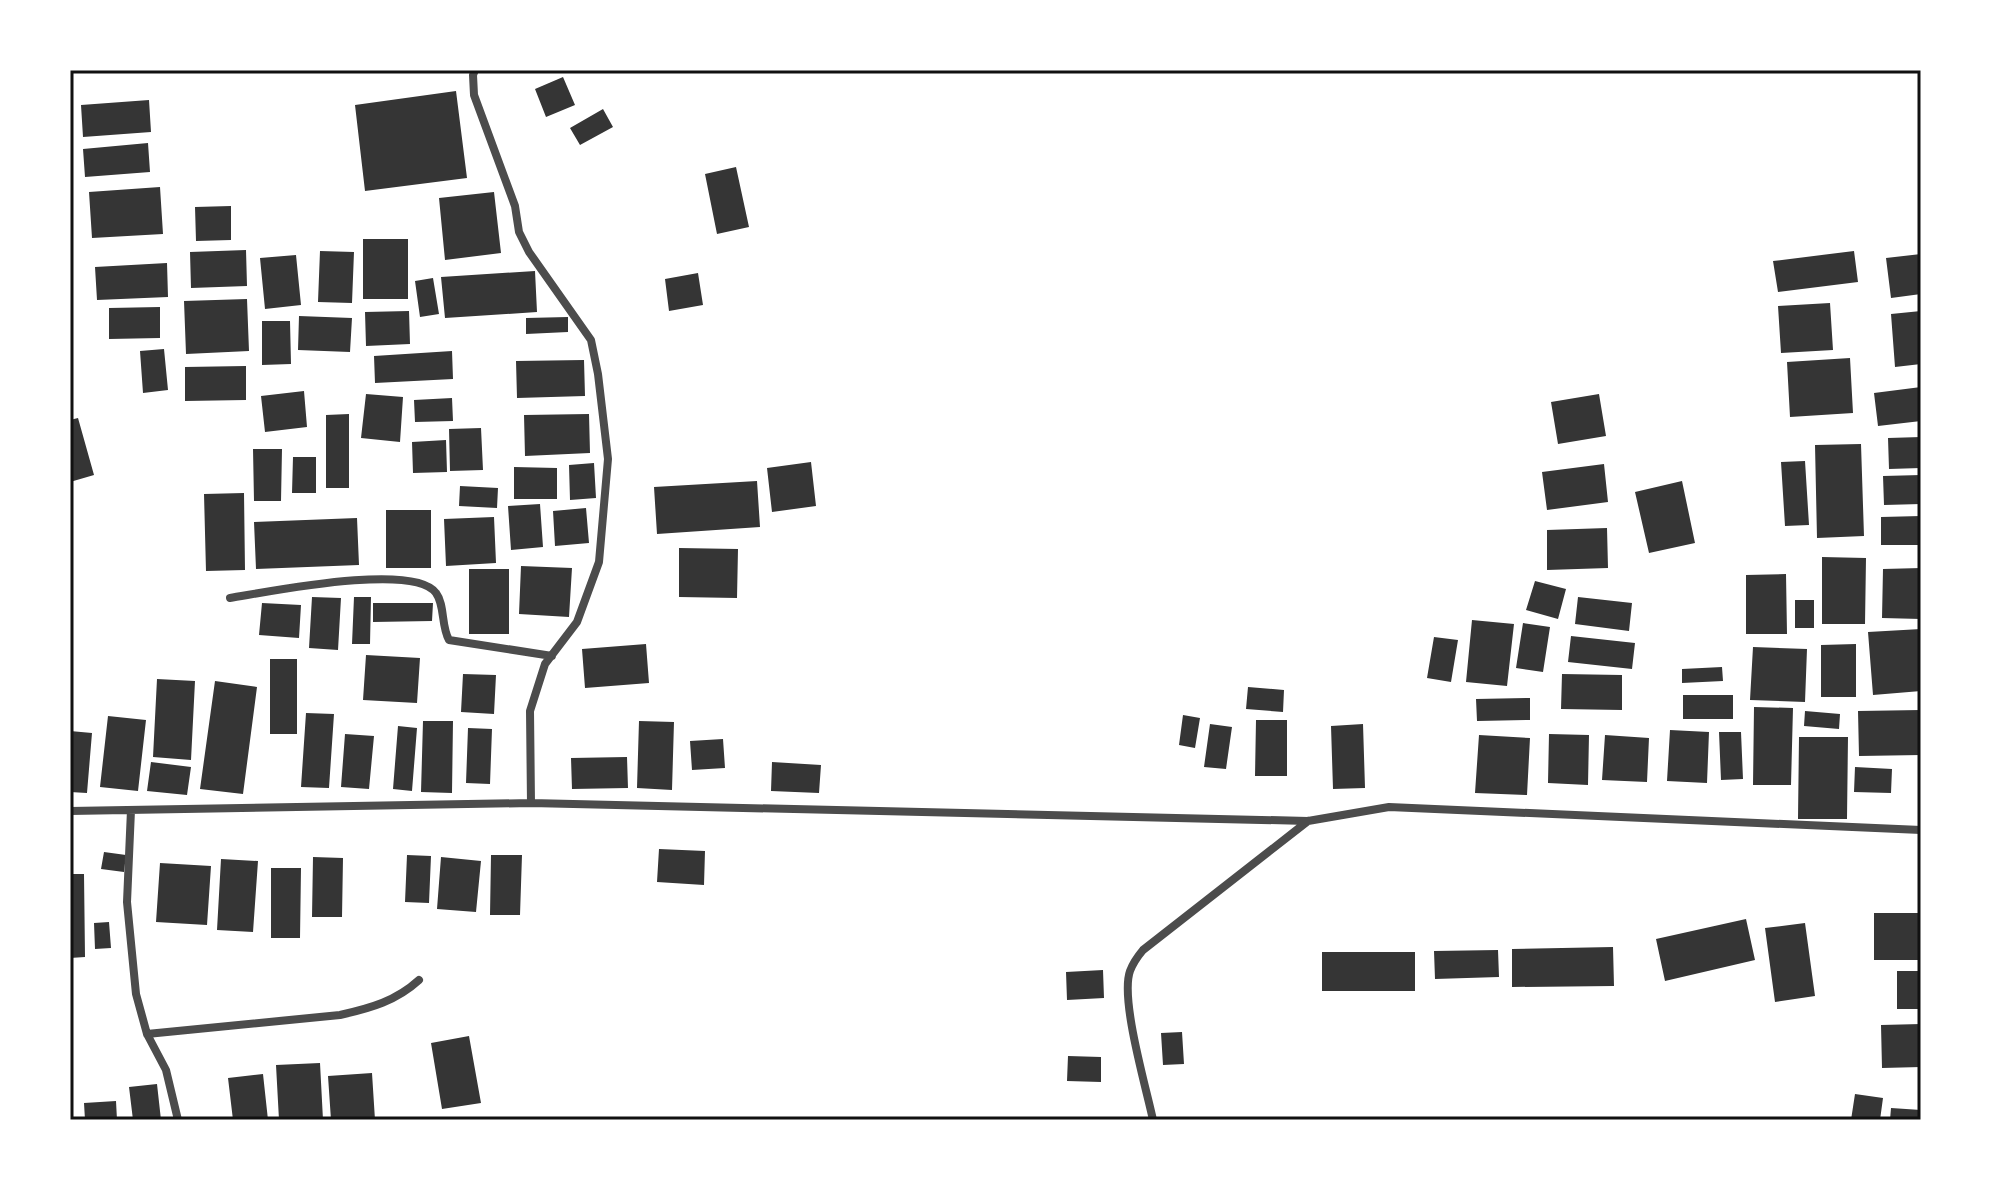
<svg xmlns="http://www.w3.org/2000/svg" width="1991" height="1190" viewBox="0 0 1991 1190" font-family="Georgia,serif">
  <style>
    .building { fill: #353535 }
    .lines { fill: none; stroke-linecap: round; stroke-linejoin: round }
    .minor { stroke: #4c4c4c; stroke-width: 8 }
    .neatline { fill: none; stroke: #111; stroke-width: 3 }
  </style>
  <rect width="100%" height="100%" fill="#fff"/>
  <path class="building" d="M563 77 575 105 546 117 535 89Z
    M456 91 467 178 365 191 355 105Z
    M149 100 151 132 83 137 81 105Z
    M603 109 613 127 580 145 570 128Z
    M148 143 150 172 85 177 83 149Z
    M736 167 749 227 717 234 705 174Z
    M160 187 163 234 92 238 89 192Z
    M494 192 501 253 445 260 439 198Z
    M231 206V240L196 241 195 207Z
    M363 239H408V299H363Z
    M246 250 247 286 191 288 190 252Z
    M320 251 354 252 352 303 318 302Z
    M1854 251 1858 282 1778 292 1773 261Z
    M1921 254V294L1891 298 1886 258Z
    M296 255 301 305 265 309 260 258Z
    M167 263 168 297 97 300 95 267Z
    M535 271 537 312 445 318 441 277Z
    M698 273 703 305 669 311 665 279Z
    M433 278 439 314 420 317 415 281Z
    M247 299 249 351 186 354 184 301Z
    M1830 303 1833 350 1781 353 1778 306Z
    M160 307V338L109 339V308Z
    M409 311 410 344 366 346 365 312Z
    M1921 311V364L1895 367 1891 314Z
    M299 316 352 318 350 352 298 350Z
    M568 317V332L526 334V318Z
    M262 321H290L291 364 262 365Z
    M164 349 168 390 143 393 140 351Z
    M452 351 453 379 375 383 374 356Z
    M1850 358 1853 413 1790 417 1787 362Z
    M584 360 585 396 517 398 516 361Z
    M246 366V400L185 401V367Z
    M1921 387V421L1878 426 1874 393Z
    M304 391 307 427 265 432 261 396Z
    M366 394 403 397 400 442 361 438Z
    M1599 394 1606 436 1558 444 1551 402Z
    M452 398 453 421 415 422 414 400Z
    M349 414V488H326V415Z
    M589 414 590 453 525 456 524 415Z
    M78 418 94 475 70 482V420Z
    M481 428 483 470 450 471 449 429Z
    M1921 437V468L1889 469 1888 438Z
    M446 440 447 472 413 473 412 442Z
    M1861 444 1864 536 1817 538 1815 445Z
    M253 449H282L281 501H254Z
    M293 457H316V493H292Z
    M1805 461 1809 525 1785 526 1781 462Z
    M811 462 816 506 772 512 767 468Z
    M594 463 596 498 570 500 569 465Z
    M1604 464 1608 502 1547 510 1542 472Z
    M514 467 557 468V499H514Z
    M1921 475V504L1884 505 1883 476Z
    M757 481 760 527 657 534 654 487Z
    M1682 481 1695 543 1649 553 1635 492Z
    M460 486 498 488 497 508 459 506Z
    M244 493 245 570 206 571 204 494Z
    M540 504 543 547 511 550 508 506Z
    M586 508 589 543 555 546 553 511Z
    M386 510H431V568H386Z
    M1921 516V545H1881V517Z
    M494 517 496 563 446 566 444 519Z
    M357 518 359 565 256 569 254 522Z
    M1607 528 1608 568 1547 570V530Z
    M679 548 738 549 737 598 679 597Z
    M1822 557 1866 558 1865 624H1822Z
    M521 566 572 568 569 617 519 614Z
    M1921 568V619L1882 618 1883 569Z
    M469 569H509V634H469Z
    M1786 574 1787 634H1746V575Z
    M1535 581 1566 589 1558 619 1526 610Z
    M312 597 341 598 338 650 309 648Z
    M354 597H371L370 644H352Z
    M1578 597 1632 603 1629 631 1575 624Z
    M1795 600H1814V628H1795Z
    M262 603 301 605 299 638 259 635Z
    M373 603H433L432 621 373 622Z
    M1472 620 1514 624 1507 686 1466 682Z
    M1523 623 1550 627 1543 672 1516 668Z
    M1921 629V691L1873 695 1868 632Z
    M1571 636 1635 643 1632 669 1568 662Z
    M1434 637 1458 640 1451 682 1427 678Z
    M646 644 649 683 585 688 582 649Z
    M1856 644V697H1821V645Z
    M1753 647 1807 649 1805 702 1750 700Z
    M366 655 420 658 417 703 363 700Z
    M270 659H297V734H270Z
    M1722 667 1723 681 1682 683V669Z
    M463 674 496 675 494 714 461 712Z
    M1562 674 1622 675V710L1561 709Z
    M157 679 195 681 191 760 153 757Z
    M215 681 257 687 243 794 200 789Z
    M1248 687 1284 690 1283 712 1246 709Z
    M1683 695H1733V719H1683Z
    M1530 698V720L1477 721 1476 699Z
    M1754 707 1793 708 1791 785H1753Z
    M1921 710V755L1859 756 1858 711Z
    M1805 711 1840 714 1839 729 1804 726Z
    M306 713 334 714 329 788 301 787Z
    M1183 715 1200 718 1195 748 1179 745Z
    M108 716 146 720 138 791 100 787Z
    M1256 720H1287V776H1255Z
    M423 721H453L452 793 421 792Z
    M639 721 674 722 672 790 637 788Z
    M1210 724 1232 727 1226 769 1204 767Z
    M1363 724 1365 788 1333 789 1331 726Z
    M398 726 417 728 412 791 393 789Z
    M468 728 492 729 490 784 466 783Z
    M1670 730 1709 732 1707 783 1667 781Z
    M70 731 92 733 87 793 70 792Z
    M1719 732H1741L1743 779 1721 780Z
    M345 734 374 736 369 789 341 787Z
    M1549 734 1589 735 1588 785 1548 783Z
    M1479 735 1530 738 1527 795 1475 793Z
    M1605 735 1649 738 1647 782 1602 780Z
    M1799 737H1848L1847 819H1798Z
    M723 739 725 768 692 770 690 741Z
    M627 757 628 788 572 789 571 758Z
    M151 762 191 767 187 795 147 791Z
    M772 762 821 765 819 793 771 791Z
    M1855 767 1892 769 1891 793 1854 792Z
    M659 849 705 851 704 885 657 882Z
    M104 852 126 855 124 872 101 869Z
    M407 855 431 856 429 903 405 902Z
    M491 855H522L520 915H490Z
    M313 857 343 858 342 917H312Z
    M441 857 481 861 476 912 437 909Z
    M221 859 258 861 253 932 217 930Z
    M160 863 211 866 207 925 156 922Z
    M271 868H301L300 938H271Z
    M70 874H84L85 957 70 958Z
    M1874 913H1921V960H1874Z
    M1746 919 1755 960 1665 981 1656 939Z
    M109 922 111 948 95 949 94 923Z
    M1805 923 1815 996 1775 1002 1765 928Z
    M1613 947 1614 986 1512 987V949Z
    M1498 950 1499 977 1435 979 1434 951Z
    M1322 952H1415V991H1322Z
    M1103 970 1104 998 1067 1000 1066 972Z
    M1897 971H1921V1009H1897Z
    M1921 1024V1067L1882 1068 1881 1025Z
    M1182 1032 1184 1064 1163 1065 1161 1033Z
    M469 1036 481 1103 442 1109 431 1043Z
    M1068 1056 1101 1057V1082L1067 1081Z
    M320 1063 323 1120H279L276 1065Z
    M372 1073 375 1120H331L328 1076Z
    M263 1074 268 1120H233L228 1078Z
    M157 1084 161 1120H133L129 1087Z
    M1855 1094 1883 1098 1880 1120H1851Z
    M116 1101 117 1120H85L84 1103Z
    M1891 1108 1921 1110V1120H1890Z"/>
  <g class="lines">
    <path class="minor" d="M475 70 473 75 474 95 515 206 519 232 529 252 591 340 598 374 608 459 599 562 577 622 545 664 530 711 531 803
      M230 598C268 592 414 562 436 593 445 605 441 626 449 640L552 656
      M131 810 127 902 136 994 147 1034 166 1070 178 1120
      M70 811 531 803 1308 821 1389 807 1921 830
      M147 1034 340 1015C371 1008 396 1001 419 980
      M1153 1120C1146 1087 1120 999 1130 971 1133 963 1138 956 1143 950L1308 821"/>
  </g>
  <rect width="1991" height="1190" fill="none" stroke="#ffffff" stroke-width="144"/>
  <rect x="72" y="72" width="1847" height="1046" class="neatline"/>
</svg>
